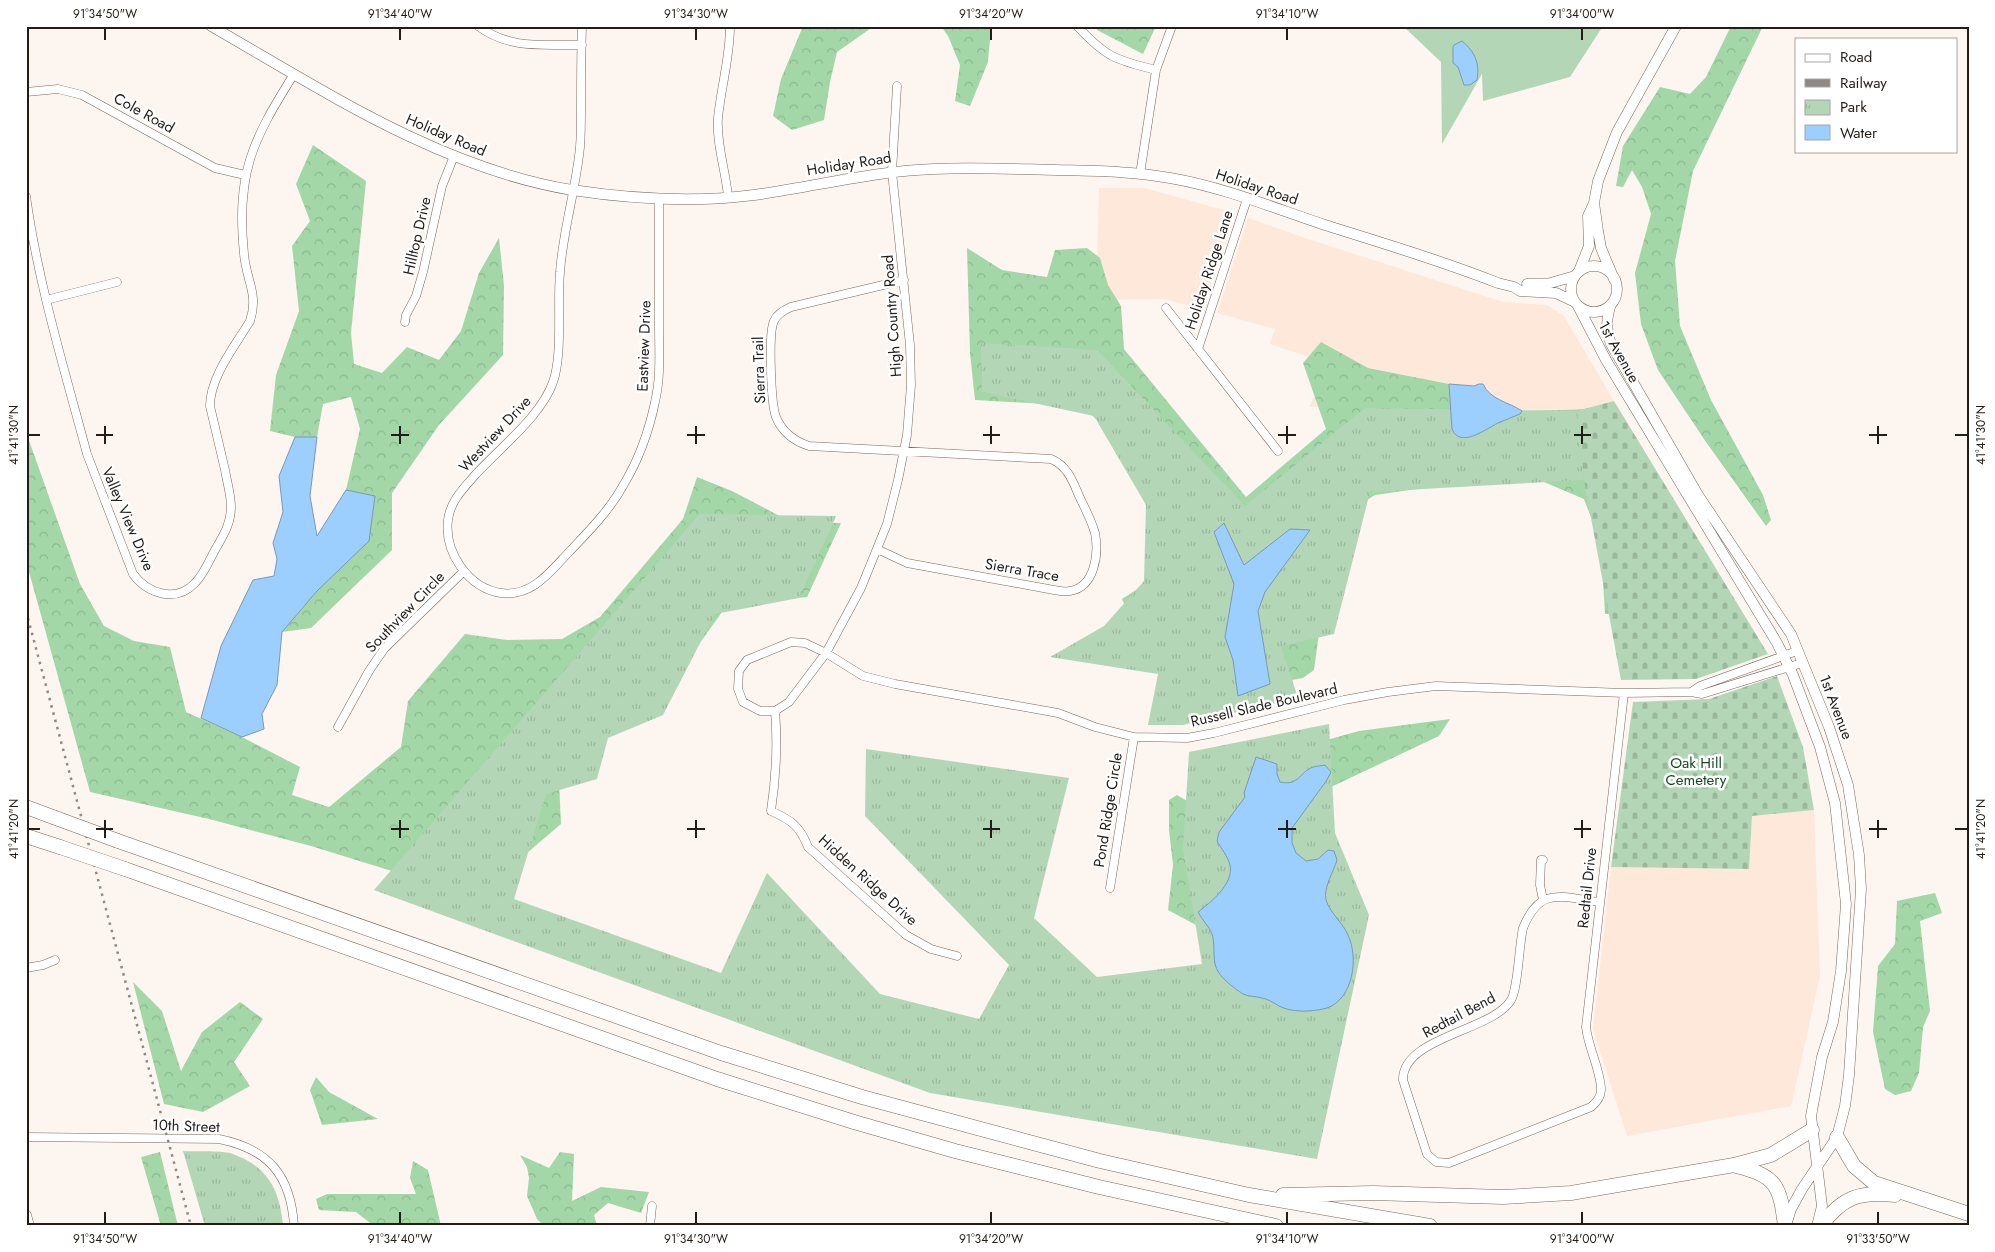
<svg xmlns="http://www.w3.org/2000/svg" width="1995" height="1252" viewBox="0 0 1995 1252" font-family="Jost,sans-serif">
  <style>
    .commercial { fill: #fde8da }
    .grass { fill: #b3d7b6 }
    .forest { fill: url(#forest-crowns) }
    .cemetery { fill: url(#cemetery-stones) }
    .park { fill: url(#park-tufts) }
    .water { fill: #9ccefe; stroke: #7899b9 }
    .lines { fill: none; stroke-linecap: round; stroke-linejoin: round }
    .street-casing { stroke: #7a685b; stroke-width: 9 }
    .secondary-casing { stroke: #7a685b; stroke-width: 11 }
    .highway-casing { stroke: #7a685b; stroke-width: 15 }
    .street { stroke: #fff; stroke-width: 8 }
    .secondary { stroke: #fff; stroke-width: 10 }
    .highway { stroke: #fff; stroke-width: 14 }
    .rail { stroke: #908983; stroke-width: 2.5; stroke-dasharray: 2.5 5; stroke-linecap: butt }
    .highway-bridge-casing { stroke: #7a685b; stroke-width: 15; stroke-linecap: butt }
    .highway-bridge { stroke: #fff; stroke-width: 14 }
    .ticks { fill: none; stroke: #241d17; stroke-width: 2 }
    .labels { text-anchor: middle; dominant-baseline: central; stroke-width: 5; stroke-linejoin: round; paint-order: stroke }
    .street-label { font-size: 15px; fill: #241d17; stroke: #fff }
    .park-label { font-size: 15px; fill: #144c20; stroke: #fff }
    .neatline { fill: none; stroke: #241d17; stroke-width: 2 }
    .ticks-label { font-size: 12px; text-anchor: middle; fill: #241d17 }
  </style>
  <defs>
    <pattern id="forest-crowns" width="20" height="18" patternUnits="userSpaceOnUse" patternTransform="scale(1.25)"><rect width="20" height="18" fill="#a3d7a8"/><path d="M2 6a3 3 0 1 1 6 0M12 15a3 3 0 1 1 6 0" fill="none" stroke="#8cb890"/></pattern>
    <pattern id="cemetery-stones" width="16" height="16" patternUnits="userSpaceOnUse" patternTransform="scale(1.25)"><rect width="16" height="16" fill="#b3d7b6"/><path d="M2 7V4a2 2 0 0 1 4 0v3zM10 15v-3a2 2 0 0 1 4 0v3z" fill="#9ab89c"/></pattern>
    <pattern id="park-tufts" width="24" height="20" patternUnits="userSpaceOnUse" patternTransform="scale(1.25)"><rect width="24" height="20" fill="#b3d7b6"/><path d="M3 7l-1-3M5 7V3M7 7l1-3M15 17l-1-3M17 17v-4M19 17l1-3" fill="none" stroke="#9ab89c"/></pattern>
  </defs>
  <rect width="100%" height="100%" fill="#fdf5ef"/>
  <path class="commercial" d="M1099 188H1144L1235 213 1202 309 1164 299 1096 300Z
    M1248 218 1308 239 1503 302 1547 305 1564 316 1614 401 1576 411 1309 407 1330 364 1270 344 1275 329 1217 313Z
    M1814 810 1820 976 1791 1106 1627 1136 1593 1029 1611 867 1749 869 1752 816Z"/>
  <path class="grass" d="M1403 26H1597L1601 29 1570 77 1483 101 1482 74 1442 144 1441 62Z"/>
  <path class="forest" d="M803 26H874L837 52 830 82 824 120 792 130 773 116 781 79Z
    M941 26H991L988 62 970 106 955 101 960 65 948 36Z
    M1095 26H1156L1143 54 1097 30Z
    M1731 26H1763L1693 171 1675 261 1680 326 1711 400 1763 495 1771 520 1766 526 1706 442 1658 370 1641 324 1635 273 1651 214 1642 187 1632 170 1623 187 1616 186 1623 146 1660 87 1690 94 1706 77Z
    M313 145 366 181 351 333 354 364 382 373 407 347 439 360 461 331 479 273 499 238 504 286 503 355 439 425 392 493V550L311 628 282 632 317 591 375 496 346 490 360 429 351 397 323 404 317 437H295L270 431 276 375 299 311 292 246 310 221 296 184Z
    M967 248 1002 270 1047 277 1055 250 1087 248 1100 258 1108 285 1121 306 1124 349 1246 497 1326 429 1303 363 1321 342 1368 368 1449 384 1450 390 1522 411 1596 409 1620 614H1605L1601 543 1584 499 1537 479 1494 478 1375 495 1359 505 1322 610 1314 670 1303 678 1270 684 1137 632 1122 599 1150 581 1152 513 1109 431 1082 406 975 400 970 353Z
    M26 432 80 584 104 626 134 641 170 647 186 712 242 737 300 767 292 795 329 807 401 747 408 701 465 634 507 640 562 639 600 617 683 519 697 477 732 491 791 522 841 523 807 597 727 605 684 665 559 782 561 824 514 864 408 876 311 846 209 819 90 792 26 561Z
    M1450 719 1439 736 1316 794V743L1359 731Z
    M1177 795 1194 805 1211 933 1168 910 1173 865 1169 830V800Z
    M1935 893 1942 913 1920 921 1930 1011 1923 1027 1919 1073 1911 1091 1895 1095 1885 1089 1873 1032 1878 966 1895 944 1897 901Z
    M133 982 162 1011 181 1071 202 1032 240 1002 263 1019 234 1062 250 1086 203 1112 164 1104Z
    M316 1077 329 1092 378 1119 322 1125 310 1090Z
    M160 1152 178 1226H161L141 1157Z
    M560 1152 574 1154 572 1201 601 1187 649 1192 641 1213 608 1203 594 1215 597 1226H544L537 1219 527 1196 529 1178 527 1167 520 1155 549 1168Z
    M413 1161 428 1170 441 1226H374L356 1212 319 1210 316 1199 327 1194H416L410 1178Z"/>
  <path class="cemetery" d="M1614 401 1768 654 1696 679 1621 680 1584 480 1576 411Z
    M1777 676 1803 747 1814 810 1752 816 1749 869 1611 867 1633 702 1709 699Z"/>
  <path class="park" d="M981 343 1097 350 1245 506 1365 408 1576 411 1584 480 1370 492 1334 634 1281 646 1298 698 1183 725H1148L1158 674 1050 657 1104 626 1144 581 1146 505 1094 416 982 392Z
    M700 514 836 516 799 598 715 614 663 715 608 738 597 779 546 794 514 899 721 973 767 873 880 994 979 1019 1009 965 865 816 866 749 1069 778 1034 918 1097 977 1202 964 1183 849 1189 752 1329 724 1335 833 1369 915 1317 1159 930 1093 374 890Z
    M183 1151C195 1152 223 1150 233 1154 268 1167 280 1190 283 1226H205Z"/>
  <path class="water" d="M1462 41C1475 52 1480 63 1477 80L1470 85H1464L1458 67 1453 63V47L1454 45Z
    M1449 384 1474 386 1479 384H1483C1490 400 1509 402 1522 411L1520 414C1513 417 1505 420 1498 423 1486 429 1460 449 1452 429Z
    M295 437H317L310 496 317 536 346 490 375 496 369 541 317 591 282 632 277 685 262 714 264 729 242 737 201 718 221 646 253 580 274 576 277 559 273 543 283 512 279 476Z
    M1224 523 1244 565 1290 529 1310 530 1265 592 1258 611 1270 684 1238 696 1233 660 1225 637 1234 584 1214 532Z
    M1256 757 1277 764V774L1280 782C1300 786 1298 773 1313 767 1316 766 1321 766 1325 765L1331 772 1327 780 1292 828V843L1296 853 1306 861 1318 859 1328 850 1334 851 1337 860C1334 871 1323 888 1326 900 1330 913 1343 923 1348 935 1359 958 1353 999 1327 1008 1313 1012 1292 1013 1279 1006 1274 1003 1268 999 1262 998 1256 996 1249 997 1243 994 1234 988 1217 976 1215 964 1213 954 1215 944 1212 934 1209 926 1202 920 1198 912 1211 902 1234 884 1230 865 1228 857 1221 848 1217 841L1219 832 1245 797 1244 793Z"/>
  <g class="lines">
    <g class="street-casing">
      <path id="street" d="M478 26C510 50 543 44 582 45
        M582 26C581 54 581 81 581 109 581 122 581 135 580 147 576 189 563 230 560 272 557 304 563 355 553 382 542 415 500 448 476 474 464 488 450 501 448 520 444 552 468 588 501 593 532 597 550 572 569 552 589 531 610 510 624 484 639 459 649 431 655 402 661 377 659 351 659 325 659 283 659 241 659 199
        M1077 26C1106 57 1115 60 1156 70
        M897 86 892 172 910 345 911 385 907 435 898 480 887 524 861 588 826 653 789 702 775 711H760L743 702 738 689 739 671 747 660 791 642 805 643 826 653 863 676 895 684 1058 713 1095 727 1134 737 1187 738 1214 733 1344 700 1388 692 1436 686 1624 693 1691 692 1702 694 1802 663
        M26 92 58 89 82 95 215 168 245 175
        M1140 174 1156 70 1172 26
        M26 196C38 283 64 368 87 454L133 574C148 594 176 603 195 583 204 574 209 561 215 550 223 536 231 524 231 507 231 495 227 482 225 470 220 448 215 427 210 406 210 377 235 346 250 321 259 294 246 280 244 254 236 173 252 141 294 74
        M728 197C726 172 716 143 718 118 721 87 730 58 730 26
        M46 300 117 282
        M1166 308 1278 451
        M405 322 406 315 416 296 423 272 442 186 454 156
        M1198 349 1247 199
        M877 549 907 563 1054 590C1059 591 1065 592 1070 591 1095 587 1099 554 1095 533 1092 522 1085 508 1080 498 1073 482 1068 466 1051 459L809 446C794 441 782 432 776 417 771 404 768 333 774 321 777 314 784 310 791 307L904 280
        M1691 692 1700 686 1797 651
        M775 711C778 745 776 777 771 811 791 820 800 826 808 847L906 935 931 949 957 956
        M338 727 369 671 384 649 464 571
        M1543 860H1541L1540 885 1543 900
        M1110 888 1134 737
        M1599 902C1561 897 1540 886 1523 928 1519 945 1518 989 1511 1000 1493 1031 1402 1037 1403 1080L1427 1154 1436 1162 1449 1163 1591 1107C1597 1102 1601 1097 1601 1090 1601 1071 1588 1047 1586 1027L1624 693
        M26 968 43 965 55 960
        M26 1137 219 1139C269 1149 291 1176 294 1226
        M650 1226 652 1206"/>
    </g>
    <g class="secondary-casing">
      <path id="secondary" d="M211 26C326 92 440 168 572 190 632 199 694 203 754 195 814 187 873 171 934 169 975 167 1015 169 1056 170 1094 171 1132 171 1170 178 1223 187 1274 208 1325 225 1383 243 1442 261 1498 283L1514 287 1520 291 1556 293 1575 302
        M1571 289a23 23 0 1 1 46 0a23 23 0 1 1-46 0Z
        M1579 271 1589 246 1588 216 1594 203
        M1614 279 1601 248 1598 231 1594 203 1598 181 1617 132 1676 26
        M1527 284H1547L1575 276
        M1611 304C1606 318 1606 329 1611 344L1698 495 1791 634 1829 727 1848 785 1859 855 1861 889 1849 1075 1845 1106 1837 1137 1802 1189 1791 1209 1786 1225
        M1578 306 1606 360 1777 643 1793 675 1820 747 1835 803 1846 904 1841 971 1833 1022 1822 1057 1811 1116 1822 1206 1817 1226
        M26 1215 29 1226"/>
    </g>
    <g class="highway-casing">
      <path id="highway" d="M26 807 53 817
        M26 836 60 847
        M118 841 721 1053 862 1097 1100 1161 1249 1195 1430 1226
        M125 869 717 1079 854 1122 955 1151 1099 1187 1276 1226
        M1837 1137 1854 1166 1874 1183 1969 1214
        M1736 1166C1777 1176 1780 1186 1785 1226
        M1283 1195 1373 1193 1503 1197 1571 1193 1734 1165 1771 1155 1812 1130
        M1821 1226C1842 1197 1860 1191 1895 1195"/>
    </g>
    <use href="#street" class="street"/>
    <use href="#secondary" class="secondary"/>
    <use href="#highway" class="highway"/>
    <path class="rail" d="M26 611 191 1226"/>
    <g class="highway-bridge-casing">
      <path id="highway-bridge" d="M53 817 118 841
        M60 847 125 869"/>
    </g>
    <use href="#highway-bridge" class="highway-bridge"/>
  </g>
  <path class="ticks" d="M105 28V40M400 28V40M696 28V40M991 28V40M1287 28V40M1582 28V40M105 426V444M400 426V444M696 426V444M991 426V444M1287 426V444M1582 426V444M1878 426V444M28 435H40M96 435H113M391 435H409M687 435H705M983 435H1000M1278 435H1296M1574 435H1591M1869 435H1887M1955 435H1968M105 820V838M400 820V838M696 820V838M991 820V838M1287 820V838M1582 820V838M1878 820V838M28 829H40M96 829H113M391 829H409M687 829H705M983 829H1000M1278 829H1296M1574 829H1591M1869 829H1887M1955 829H1968M105 1212V1224M400 1212V1224M696 1212V1224M991 1212V1224M1287 1212V1224M1582 1212V1224M1878 1212V1224"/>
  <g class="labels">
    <g class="street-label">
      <text transform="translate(144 113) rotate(29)">Cole Road</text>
      <text transform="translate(446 135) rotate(23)">Holiday Road</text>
      <text transform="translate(849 164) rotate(-9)">Holiday Road</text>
      <text transform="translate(1257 187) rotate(18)">Holiday Road</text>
      <text transform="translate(417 236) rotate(-77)">Hilltop Drive</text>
      <text transform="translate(1209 270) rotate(-72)">Holiday Ridge Lane</text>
      <text transform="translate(892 316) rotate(-94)">High Country Road</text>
      <text transform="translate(644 346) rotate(-88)">Eastview Drive</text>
      <text transform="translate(1619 352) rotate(61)">1st Avenue</text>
      <text transform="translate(759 370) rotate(-92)">Sierra Trail</text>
      <text transform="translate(495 434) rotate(-47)">Westview Drive</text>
      <text transform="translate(128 519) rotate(67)">Valley View Drive</text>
      <text transform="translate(1022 570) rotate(10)">Sierra Trace</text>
      <text transform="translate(405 612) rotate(-46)">Southview Circle</text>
      <text transform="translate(1264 705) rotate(-13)">Russell Slade Boulevard</text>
      <text transform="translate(1836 707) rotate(69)">1st Avenue</text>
      <text transform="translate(1108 810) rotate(-81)">Pond Ridge Circle</text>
      <text transform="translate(868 880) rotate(42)">Hidden Ridge Drive</text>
      <text transform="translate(1587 888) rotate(-84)">Redtail Drive</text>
      <text transform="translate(1459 1015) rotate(-28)">Redtail Bend</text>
      <text transform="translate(186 1126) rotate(2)">10th Street</text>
    </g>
    <g class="park-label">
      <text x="1696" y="763">Oak Hill<tspan x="1696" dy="17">Cemetery</tspan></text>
    </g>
  </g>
  <rect width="1995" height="1252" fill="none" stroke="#ffffff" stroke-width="55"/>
  <rect x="1795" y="38" width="162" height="115" fill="#ffffff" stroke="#a7a5a2"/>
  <rect x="1805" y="54" width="25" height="8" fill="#ffffff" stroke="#a7a5a2"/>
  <text x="1840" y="62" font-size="15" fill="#241d17">Road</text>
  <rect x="1805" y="79" width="25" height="8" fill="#908983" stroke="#a7a5a2"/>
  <text x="1840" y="88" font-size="15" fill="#241d17">Railway</text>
  <rect x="1805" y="100" width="25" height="15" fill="url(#park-tufts)" stroke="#a7a5a2"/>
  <text x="1840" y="112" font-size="15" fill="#241d17">Park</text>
  <rect x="1805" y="125" width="25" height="15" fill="#9ccefe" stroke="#a7a5a2"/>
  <text x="1840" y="138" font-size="15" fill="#241d17">Water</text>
  <rect x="28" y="28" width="1940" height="1196" class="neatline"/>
  <g class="ticks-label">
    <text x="105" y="18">91°34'50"W</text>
    <text x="400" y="18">91°34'40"W</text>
    <text x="696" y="18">91°34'30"W</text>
    <text x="991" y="18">91°34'20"W</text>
    <text x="1287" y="18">91°34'10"W</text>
    <text x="1582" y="18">91°34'00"W</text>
    <text transform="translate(14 435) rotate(-90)" y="4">41°41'30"N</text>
    <text transform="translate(1981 435) rotate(-90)" y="4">41°41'30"N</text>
    <text transform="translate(14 829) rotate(-90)" y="4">41°41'20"N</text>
    <text transform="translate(1981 829) rotate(-90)" y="4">41°41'20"N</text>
    <text x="105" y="1243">91°34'50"W</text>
    <text x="400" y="1243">91°34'40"W</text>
    <text x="696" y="1243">91°34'30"W</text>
    <text x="991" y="1243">91°34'20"W</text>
    <text x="1287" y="1243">91°34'10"W</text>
    <text x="1582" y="1243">91°34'00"W</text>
    <text x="1878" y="1243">91°33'50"W</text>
  </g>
</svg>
